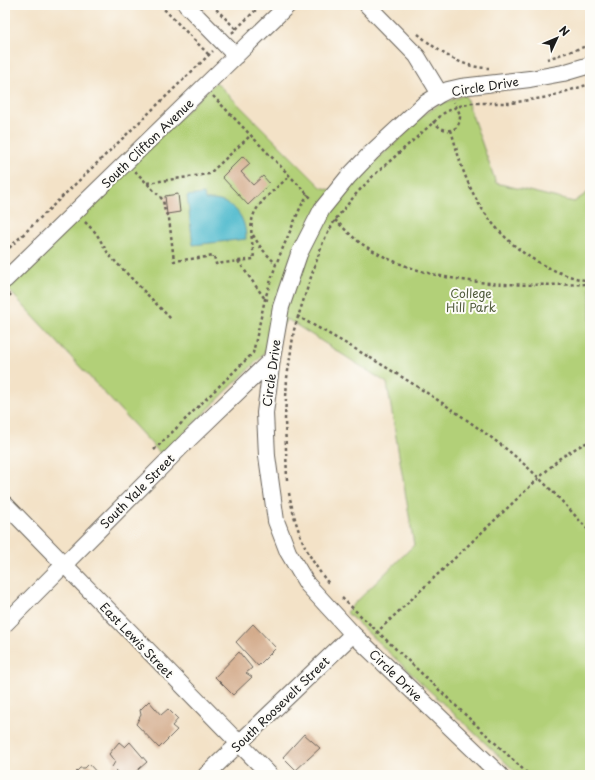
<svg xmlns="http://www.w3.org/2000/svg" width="595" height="780" viewBox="0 0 595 780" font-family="'Playpen Sans',sans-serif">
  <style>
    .green { fill: #b2d078; stroke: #67764a }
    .water { fill: #51bbce; stroke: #366c75 }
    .building { fill: #d3aa8a }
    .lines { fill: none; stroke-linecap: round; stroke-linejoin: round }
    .minor-casing { stroke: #676158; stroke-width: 18 }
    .path { stroke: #676158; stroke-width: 2.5; stroke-dasharray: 3 3; stroke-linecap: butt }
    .minor { stroke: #fff; stroke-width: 16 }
    .labels { text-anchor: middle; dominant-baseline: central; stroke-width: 4; stroke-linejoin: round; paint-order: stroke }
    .street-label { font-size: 12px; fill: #1c1c1c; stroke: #fdfcf7 }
    .park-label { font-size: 12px; fill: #505b3c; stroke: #fdfcf7 }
  </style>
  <rect width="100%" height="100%" fill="#fdfcf7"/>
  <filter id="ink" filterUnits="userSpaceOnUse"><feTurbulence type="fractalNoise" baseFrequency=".025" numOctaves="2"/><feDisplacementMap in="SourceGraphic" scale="8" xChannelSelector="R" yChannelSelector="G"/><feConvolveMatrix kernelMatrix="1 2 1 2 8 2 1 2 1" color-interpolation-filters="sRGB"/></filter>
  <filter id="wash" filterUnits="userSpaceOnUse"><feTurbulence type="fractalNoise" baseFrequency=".012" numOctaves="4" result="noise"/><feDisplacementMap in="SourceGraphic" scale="16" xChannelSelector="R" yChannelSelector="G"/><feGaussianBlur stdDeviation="0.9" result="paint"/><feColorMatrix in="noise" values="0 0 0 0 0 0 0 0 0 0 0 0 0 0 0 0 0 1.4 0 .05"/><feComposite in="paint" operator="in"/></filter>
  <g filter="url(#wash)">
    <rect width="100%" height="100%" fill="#f3e2c7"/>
    <path class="green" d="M216 82 321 187 340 193 404 135 422 116 440 104 465 95 496 183 574 202 590 191V775H519L346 612 414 545 387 383 287 319 261 357 162 455 7 288Z"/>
    <path class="water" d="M204 194 205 200C230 198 246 213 246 239L193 245 187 196Z"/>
    <g id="blocks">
      <path class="building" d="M243 156 250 164 241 172 253 185 263 176 270 184 248 205 222 177Z
        M178 194 180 212 167 214 165 196Z
        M253 624 276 648 258 666 236 642Z
        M239 652 252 668 246 673 252 677 233 695 215 677Z
        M149 701 161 715 168 709 178 719 172 726 177 730 159 748 136 724 141 715 140 710Z
        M304 734 320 748 296 770 283 757Z
        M119 742 125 747 130 742 147 762 132 775H120L112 767 115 762 109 754Z
        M89 764 99 775H79L76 772 80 768H85Z"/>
    </g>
  </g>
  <g filter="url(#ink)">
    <use href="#blocks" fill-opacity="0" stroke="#676158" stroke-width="1"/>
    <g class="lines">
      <g class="minor-casing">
        <path id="minor" d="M186 5 236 56
          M367 5 417 56 440 94
          M5 280 288 5
          M5 504 270 775
          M5 624 185 443 272 359
          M206 775 353 634
          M500 775 353 634 307 584 288 552 276 521 267 456 265 413 272 359 281 307 299 254 322 209 348 177 371 153 424 104 440 94 448 90 461 87 530 79 563 73 590 65"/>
      </g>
      <path class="path" d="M160 5 209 55
        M212 5 236 29
        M232 33 261 5
        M418 34C438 51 461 68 489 68
        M547 59 590 45
        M213 96 312 199
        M433 121C441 132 459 136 460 117 460 112 456 107 454 102
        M451 130C456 147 460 164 467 180 488 232 535 272 590 281
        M135 171 163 200 165 212 169 218 174 261 214 256 216 264 254 259C253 247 250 233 252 221 254 204 278 187 290 176
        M147 183 209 174 251 135
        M335 220C344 228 353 238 362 244 429 288 513 286 590 284
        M85 222 96 233 109 255 171 319
        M253 235 261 248 276 264
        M5 252 213 51
        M238 261 265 299 268 300
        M5 300 11 294
        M297 316C371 357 444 400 510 452 539 476 565 504 590 532
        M154 450 253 353 265 299 276 264 301 206 308 194
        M287 480 285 419 287 378 294 330 298 317 312 274 323 242 335 220 356 194 373 176 444 113 456 107 472 103H511L548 97 590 84
        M289 493C296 530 306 556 330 585
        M342 598 529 775
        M376 633 560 458 578 447 590 441"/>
      <use href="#minor" class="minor"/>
    </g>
  </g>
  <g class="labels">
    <g class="street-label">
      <text transform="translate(485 86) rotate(-9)">Circle Drive</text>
      <text transform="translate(147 143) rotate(-44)">South Clifton Avenue</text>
      <text transform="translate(271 373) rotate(-82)">Circle Drive</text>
      <text transform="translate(137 491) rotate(-45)">South Yale Street</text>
      <text transform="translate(137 640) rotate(46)">East Lewis Street</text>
      <text transform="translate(396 675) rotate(44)">Circle Drive</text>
      <text transform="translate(280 704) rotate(-44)">South Roosevelt Street</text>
    </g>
    <g class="park-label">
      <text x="471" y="293">College<tspan x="471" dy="14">Hill Park</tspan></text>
    </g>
  </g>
  <rect width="595" height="780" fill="none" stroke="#fdfcf7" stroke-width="20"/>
  <g transform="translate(557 38) rotate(46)" stroke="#fdfcf7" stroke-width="3" paint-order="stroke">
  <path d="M0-3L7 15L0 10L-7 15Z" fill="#1c1c1c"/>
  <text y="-6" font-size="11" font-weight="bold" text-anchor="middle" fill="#1c1c1c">N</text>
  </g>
</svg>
